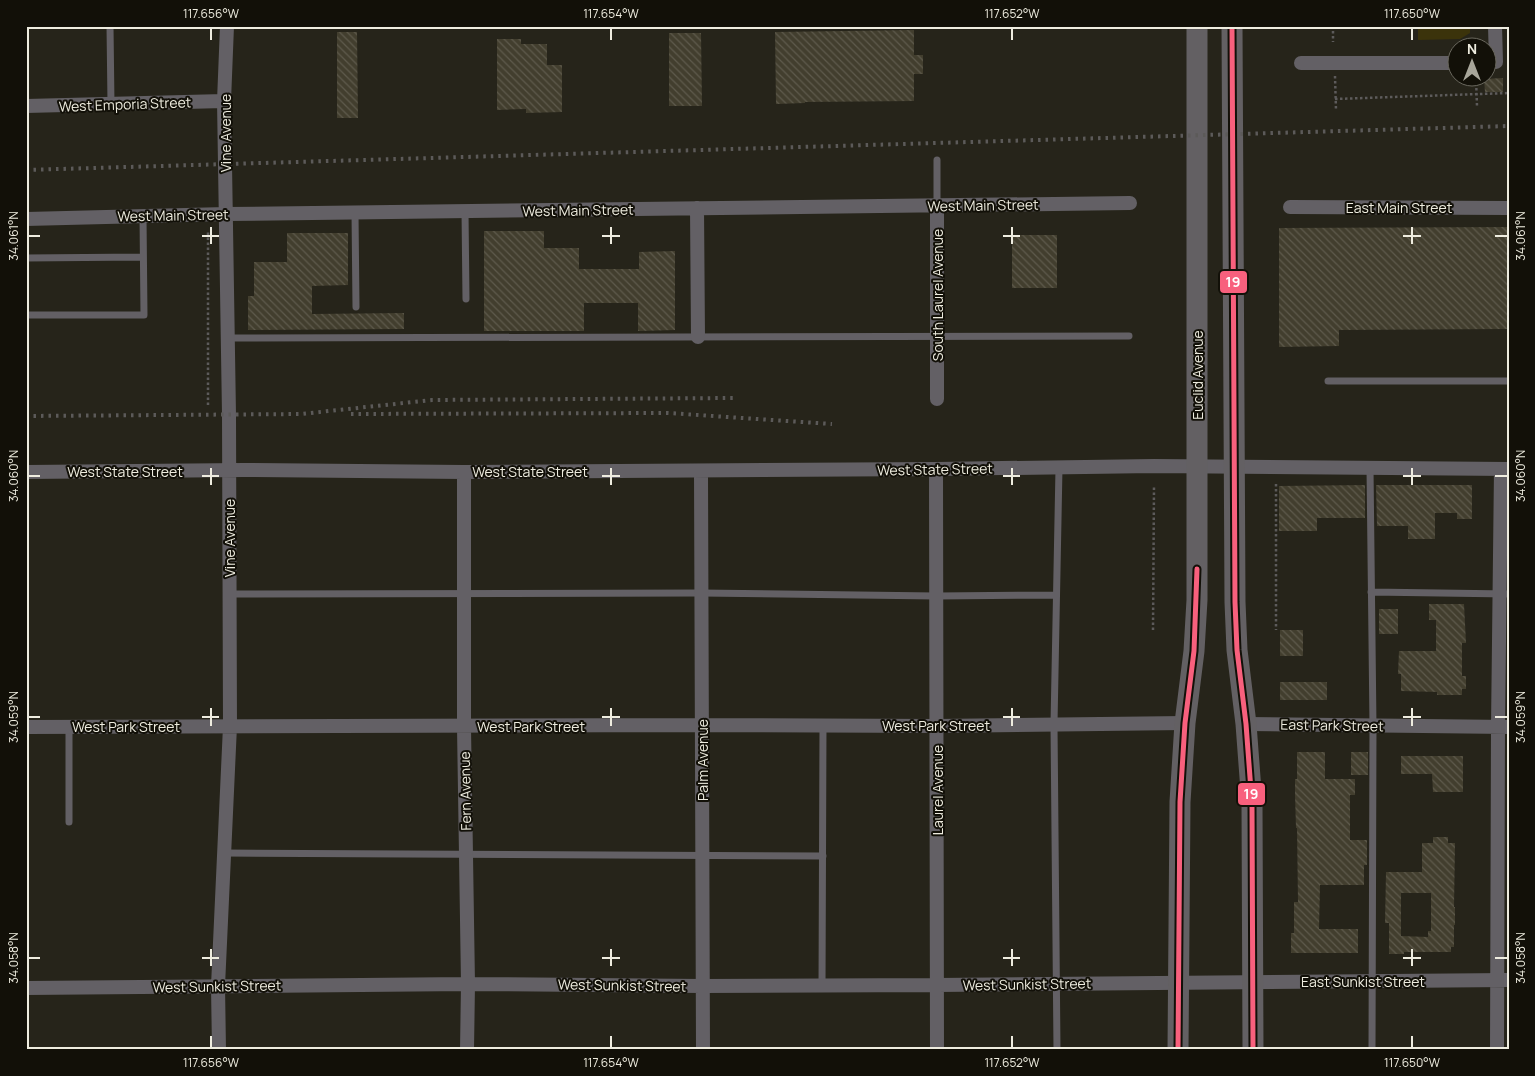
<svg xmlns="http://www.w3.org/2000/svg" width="1535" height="1076" viewBox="0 0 1535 1076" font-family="Manrope,sans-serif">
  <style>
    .green { fill: #3b330b }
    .building { fill: url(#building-back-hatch); fill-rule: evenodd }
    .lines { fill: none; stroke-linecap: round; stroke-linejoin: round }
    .path { stroke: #5d5b5b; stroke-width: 2.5; stroke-dasharray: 2.5 2.5; stroke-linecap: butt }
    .lane { stroke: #636065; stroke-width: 7 }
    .street { stroke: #636065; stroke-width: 14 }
    .primary { stroke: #636063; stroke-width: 21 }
    .rail { stroke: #5c5a59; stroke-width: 4; stroke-dasharray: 2.5 5; stroke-linecap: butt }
    .bus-1-casing { stroke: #121008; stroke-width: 9 }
    .bus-1 { stroke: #f8607d; stroke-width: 5 }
    .ticks { fill: none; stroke: #eeecdf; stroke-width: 2 }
    .labels { text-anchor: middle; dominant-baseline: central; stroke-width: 4; stroke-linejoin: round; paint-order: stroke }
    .street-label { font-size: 14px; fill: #eeecdf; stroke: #121008 }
    .line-badge { stroke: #121008; stroke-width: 2 }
    .badge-label { font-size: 14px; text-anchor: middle; font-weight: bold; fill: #fff }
    .neatline { fill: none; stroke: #eeecdf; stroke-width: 2 }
    .ticks-label { font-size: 12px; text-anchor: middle; fill: #eeecdf }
  </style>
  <defs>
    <pattern id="building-back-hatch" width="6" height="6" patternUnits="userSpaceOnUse" patternTransform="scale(1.25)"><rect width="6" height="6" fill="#423e2e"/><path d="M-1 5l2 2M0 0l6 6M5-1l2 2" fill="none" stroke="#5e5a4c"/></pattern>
  </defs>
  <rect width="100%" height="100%" fill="#26241a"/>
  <path class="green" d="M1418 26H1470V33L1460 39 1418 40Z"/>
  <path class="building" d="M914 30V55H923V74H914V101L805 102V103L776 104 775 32Z
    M337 32H357L358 118H337Z
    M669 33H701L702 106H669Z
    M497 39H521V44H547V65H562V112L526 113V109L497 110Z
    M1503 78V92H1485L1484 79Z
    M1509 227V329L1339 330V346L1279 347V228Z
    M484 231H544V248H579V269H639V252L675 251V330L638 331V303H584V331H484Z
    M287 233H348V285L312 286V314L404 313V329L248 330V296H254V262H287Z
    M1012 235H1057V288H1012Z
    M1365 485V518H1317V531H1279V486Z
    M1376 485H1472V519H1457V513H1435V539H1408V526H1377Z
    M1429 604H1464L1466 643H1462V676H1466V689H1462V695H1437V692L1401 691V674H1398L1399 651H1436V620H1429Z
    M1379 609H1398V634H1379Z
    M1280 630H1303V656H1280Z
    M1280 682H1327V700H1280Z
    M1297 752H1325V779H1355V795H1350V840H1367V865H1364V885H1320L1319 929H1358V953H1291V933H1294V902H1298L1297 828H1296L1295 795V779H1297Z
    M1351 752H1368V775H1351Z
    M1401 756H1463V792H1433L1432 774H1401Z
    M1433 837H1448V843H1455L1454 907H1455V925H1454V947H1451V952H1404V954H1389V923H1385L1386 872H1422V843H1433ZM1401 893H1431V931H1428V937L1401 936Z"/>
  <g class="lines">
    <path class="path" d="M1333 26V42
      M1335 76 1336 110
      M1476 78 1477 106
      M1335 99 1509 93
      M208 405V230
      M1276 484V630
      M1153 630 1154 486"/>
    <path class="lane" d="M110 26 111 104
      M937 160V206
      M465 211 466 299
      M355 213 356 307
      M26 258 143 257
      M26 315H144L143 216
      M228 338 1129 336
      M1328 381H1509
      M1370 468 1373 726 1372 1050
      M1371 592 1509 594
      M229 594 701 593 936 596 1056 595
      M69 822V727
      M224 853 823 856
      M822 986 823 726
      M1057 1050 1054 724 1059 468"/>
    <path class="street" d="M1495 26 1496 62
      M1301 63H1458
      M26 106 224 101
      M937 206V399
      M1290 207 1509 208
      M697 208 698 337
      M26 219 226 214 1130 203
      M936 469 937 1050
      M701 471 703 1050
      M26 472 244 470 464 472 936 469 1154 466 1509 469
      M464 472V727L468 984 467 1050
      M1246 724 1509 727
      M26 727 702 725 937 726 1185 723
      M26 988 468 984 702 986 937 985 1509 980
      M219 1050 218 986 230 726 229 415 224 101 227 26
      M1497 1050 1498 727 1501 469"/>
    <path class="primary" d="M1232 26 1235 602 1237 650 1246 724 1252 804 1253 1050
      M1178 1050 1180 802 1185 723 1194 651 1197 600V26"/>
    <path class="rail" d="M26 170 1509 126
      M351 414 668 413 832 424
      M26 416 301 414 432 400 734 398"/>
    <g class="bus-1-casing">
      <path id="bus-1" d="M1232 26 1235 602 1237 650 1246 724 1252 804 1253 1050
        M1178 1050 1180 802 1185 723 1194 651 1197 569"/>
    </g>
    <use href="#bus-1" class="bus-1"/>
  </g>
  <path class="ticks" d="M211 28V40M611 28V40M1012 28V40M1412 28V40M211 227V244M611 227V244M1012 227V244M1412 227V244M28 236H40M202 236H219M602 236H620M1003 236H1020M1403 236H1421M1495 236H1508M211 468V485M611 468V485M1012 468V485M1412 468V485M28 476H40M202 476H219M602 476H620M1003 476H1020M1403 476H1421M1495 476H1508M211 708V726M611 708V726M1012 708V726M1412 708V726M28 717H40M202 717H219M602 717H620M1003 717H1020M1403 717H1421M1495 717H1508M211 949V966M611 949V966M1012 949V966M1412 949V966M28 958H40M202 958H219M602 958H620M1003 958H1020M1403 958H1421M1495 958H1508M211 1036V1048M611 1036V1048M1012 1036V1048M1412 1036V1048"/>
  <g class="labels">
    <g class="street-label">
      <text transform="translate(125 104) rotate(-2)">West Emporia Street</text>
      <text transform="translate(225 133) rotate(-90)">Vine Avenue</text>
      <text transform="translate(983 205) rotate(-1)">West Main Street</text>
      <text x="1399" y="207">East Main Street</text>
      <text transform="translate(578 210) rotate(-1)">West Main Street</text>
      <text transform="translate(173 215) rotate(-1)">West Main Street</text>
      <text transform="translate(937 295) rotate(-90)">South Laurel Avenue</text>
      <text transform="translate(1197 375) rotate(-90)">Euclid Avenue</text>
      <text transform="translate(935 469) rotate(-1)">West State Street</text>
      <text x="125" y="471">West State Street</text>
      <text x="530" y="471">West State Street</text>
      <text transform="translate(229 538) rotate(-90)">Vine Avenue</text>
      <text x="936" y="725">West Park Street</text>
      <text transform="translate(1332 725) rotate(1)">East Park Street</text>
      <text x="126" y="726">West Park Street</text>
      <text x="531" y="726">West Park Street</text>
      <text transform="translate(702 760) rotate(-90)">Palm Avenue</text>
      <text transform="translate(937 790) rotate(-90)">Laurel Avenue</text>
      <text transform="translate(465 791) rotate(-91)">Fern Avenue</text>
      <text x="1363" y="981">East Sunkist Street</text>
      <text transform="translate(1027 984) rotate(-1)">West Sunkist Street</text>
      <text transform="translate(622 985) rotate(1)">West Sunkist Street</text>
      <text transform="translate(217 986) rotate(-1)">West Sunkist Street</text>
    </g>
  </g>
  <g class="line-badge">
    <rect x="1219" y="270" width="29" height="24" rx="5" fill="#f8607d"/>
    <rect x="1237" y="782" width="29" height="24" rx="5" fill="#f8607d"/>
  </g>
  <g class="badge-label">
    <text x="1233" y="287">19</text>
    <text x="1251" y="799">19</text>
  </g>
  <rect width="1535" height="1076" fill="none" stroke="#121008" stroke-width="55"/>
  <g transform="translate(1472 62)"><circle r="24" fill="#121008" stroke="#6a685e"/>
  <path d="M0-4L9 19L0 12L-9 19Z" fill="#a8a69a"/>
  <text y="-8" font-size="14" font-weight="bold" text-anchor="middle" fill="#eeecdf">N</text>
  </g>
  <rect x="28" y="28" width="1480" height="1020" class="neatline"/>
  <g class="ticks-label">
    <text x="211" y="18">117.656°W</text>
    <text x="611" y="18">117.654°W</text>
    <text x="1012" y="18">117.652°W</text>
    <text x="1412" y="18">117.650°W</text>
    <text transform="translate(14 236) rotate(-90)" y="4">34.061°N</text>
    <text transform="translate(1521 236) rotate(-90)" y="4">34.061°N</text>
    <text transform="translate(14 476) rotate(-90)" y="4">34.060°N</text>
    <text transform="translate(1521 476) rotate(-90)" y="4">34.060°N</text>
    <text transform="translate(14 717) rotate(-90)" y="4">34.059°N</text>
    <text transform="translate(1521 717) rotate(-90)" y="4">34.059°N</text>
    <text transform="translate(14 958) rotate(-90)" y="4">34.058°N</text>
    <text transform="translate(1521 958) rotate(-90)" y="4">34.058°N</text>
    <text x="211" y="1067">117.656°W</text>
    <text x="611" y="1067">117.654°W</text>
    <text x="1012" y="1067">117.652°W</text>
    <text x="1412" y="1067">117.650°W</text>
  </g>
</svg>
